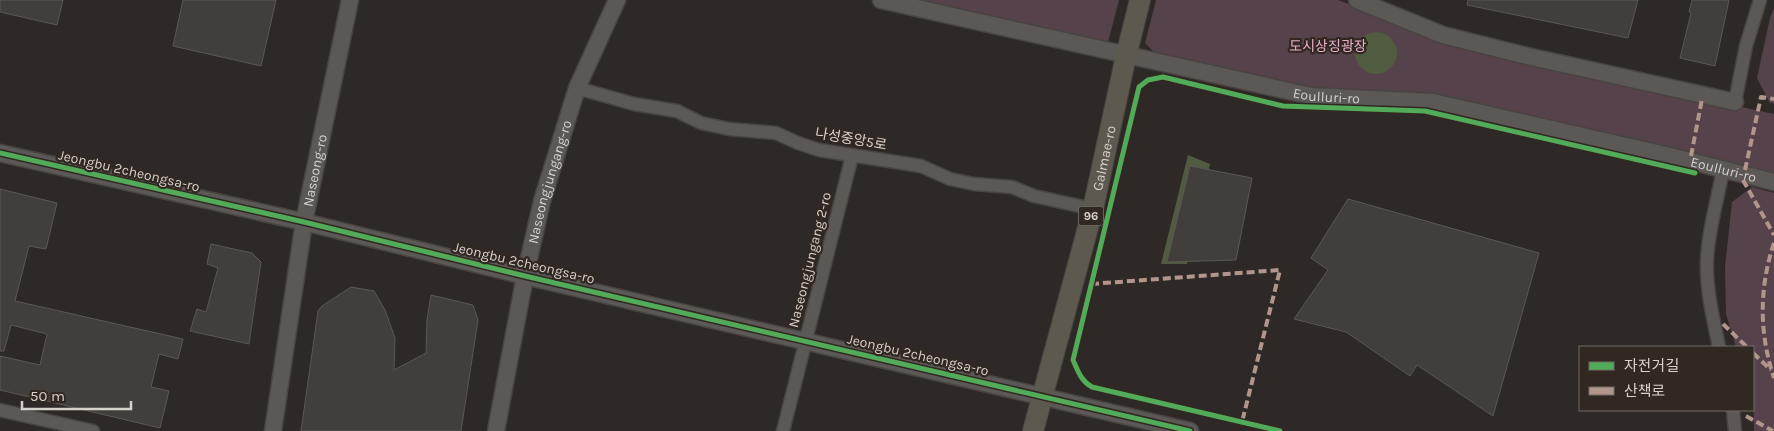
<svg xmlns="http://www.w3.org/2000/svg" width="1774" height="431" viewBox="0 0 1774 431" font-family="Karla,'Noto Sans KR',sans-serif">
  <style>
    .green { fill: #56424a }
    .water { fill: #515b3f }
    .building { fill: #423e3c; stroke: #5c5755 }
    .lines { fill: none; stroke-linecap: round; stroke-linejoin: round }
    .minor-casing { stroke: #484441; stroke-width: 15 }
    .tertiary-casing { stroke: #484441; stroke-width: 19 }
    .primary-casing { stroke: #484441; stroke-width: 22 }
    .minor { stroke: #5b5856; stroke-width: 12 }
    .tertiary { stroke: #5b5856; stroke-width: 16 }
    .primary { stroke: #5e594e; stroke-width: 20 }
    .quiet { stroke: #b2968c; stroke-width: 4; stroke-dasharray: 8 4; stroke-linecap: butt }
    .cycleway-casing { stroke: #312822; stroke-width: 8 }
    .cycleway { stroke: #51ab58; stroke-width: 5 }
    .labels { text-anchor: middle; dominant-baseline: central; stroke-width: 4.5; stroke-linejoin: round; paint-order: stroke }
    .shield { fill: #312822; stroke: #a59e99; stroke-width: 1 }
    .shield-label { font-size: 12px; font-weight: bold; fill: #d7d1cc }
    .park-label { font-size: 14px; fill: #e9adca; stroke: #312822 }
    .street-label { font-size: 14px; fill: #d7d1cc; stroke: #312822 }
  </style>
  <rect width="100%" height="100%" fill="#2e2926"/>
  <path class="green" d="M905 0H1119L1107 46Z
    M1156 0H1338L1455 45 1774 114V178L1428 95 1317 91 1170 59 1153 51 1145 43Z
    M1774 8V103H1770L1757 78 1770 18Z
    M1752 187 1774 193V431H1754L1753 347H1736L1726 314 1725 267 1732 202Z"/>
  <path class="water" d="M1355 53a21 21 0 1 1 42 0a21 21 0 1 1-42 0Z
    M1188 155 1210 164 1187 264H1161Z"/>
  <path class="building" d="M0 0H63L57 25 0 12Z
    M183 0H276L261 66 173 46Z
    M1468 0H1638L1628 38 1467 5Z
    M1692 0H1729L1715 66 1680 58 1691 13 1689 12Z
    M1190 166 1252 178 1236 260 1167 262Z
    M0 189 57 203 46 249 29 246 15 301 183 339 178 359 159 354 151 387 169 391 160 428 0 390V356L40 365 47 334 11 325 4 351H0Z
    M1348 199 1539 253 1493 416 1417 365 1410 376 1346 332 1294 319 1328 270 1311 258Z
    M211 244 252 253 261 262 249 344 190 331 197 309 206 312 218 268 207 264Z
    M351 287 374 291 385 310 395 338 394 370 426 353 427 320 431 295 473 305 478 320 461 431H301L318 311 322 306Z"/>
  <g class="lines">
    <g class="minor-casing">
      <path id="minor" d="M577 88 634 104 677 111 701 123 729 129 776 133 798 143 819 150 921 166 950 179 974 184 1012 187 1034 196 1093 209
        M1735 102 1746 46 1760 0
        M1719 347C1713 318 1706 290 1707 260 1708 230 1718 199 1723 169
        M0 410 93 431
        M1733 410 1735 431
        M783 431 852 156"/>
    </g>
    <g class="tertiary-casing">
      <g id="tertiary">
        <path id="s1" d="M881 0 1311 96 1433 102 1670 156 1774 182"/>
        <path d="M1357 0 1443 35 1527 56 1735 102"/>
        <path d="M0 153 304 222 525 276 1190 431"/>
        <path id="s2" d="M273 431 304 222 350 0"/>
        <path id="s3" d="M496 431 525 276 542 201 577 88 617 0"/>
      </g>
    </g>
    <g class="primary-casing">
      <g id="primary">
        <path id="s4" d="M1033 431 1093 209 1126 56 1140 0"/>
      </g>
    </g>
    <use href="#minor" class="minor"/>
    <use href="#tertiary" class="tertiary"/>
    <use href="#primary" class="primary"/>
    <path class="quiet" d="M1691 156 1702 99
      M1745 170 1761 97 1774 99
      M1743 180 1774 235
      M1774 243C1759 288 1759 333 1774 378
      M1091 284 1280 270 1242 422
      M1723 324 1747 347
      M1753 353 1771 370
      M1746 416 1773 431"/>
    <g class="cycleway-casing">
      <path id="cycleway" d="M0 153 304 222 525 276 1190 431
        M1280 431 1092 387C1081 381 1078 371 1073 360L1139 87 1148 80 1163 77 1283 106 1425 111 1695 173"/>
    </g>
    <use href="#cycleway" class="cycleway"/>
  </g>
  <g class="labels">
    <rect class="shield" x="1078.5" y="206.5" width="25" height="19" rx="4"/>
    <g class="shield-label">
      <text x="1091" y="216">96</text>
    </g>
    <g class="park-label">
      <text x="1328" y="46">도시상징광장</text>
    </g>
    <g class="street-label">
      <text stroke="none"><textPath href="#s1" startOffset="456">Eoulluri-ro</textPath></text>
      <text transform="translate(851 139) rotate(10)">나성중앙5로</text>
      <text stroke="none"><textPath href="#s4" startOffset="282">Galmae-ro</textPath></text>
      <text stroke="none"><textPath href="#s2" startOffset="264">Naseong-ro</textPath></text>
      <text stroke="none"><textPath href="#s1" startOffset="861">Eoulluri-ro</textPath></text>
      <text transform="translate(129 171) rotate(13)">Jeongbu 2cheongsa-ro</text>
      <text stroke="none"><textPath href="#s3" startOffset="255">Naseongjungang-ro</textPath></text>
      <text transform="translate(810 260) rotate(-76)">Naseongjungang 2-ro</text>
      <text transform="translate(524 263) rotate(13)">Jeongbu 2cheongsa-ro</text>
      <text transform="translate(918 355) rotate(13)">Jeongbu 2cheongsa-ro</text>
    </g>
  </g>
  <rect x="1579" y="346" width="175" height="65" fill="#312822" stroke="#736c66"/>
  <rect x="1589" y="362" width="25" height="8" fill="#51ab58" stroke="#736c66"/>
  <text x="1624" y="371" font-size="15" fill="#d7d1cc">자전거길</text>
  <rect x="1589" y="387" width="25" height="8" fill="#b2968c" stroke="#736c66"/>
  <text x="1624" y="396" font-size="15" fill="#d7d1cc">산책로</text>
  <path d="M22 401v8h109v-8" fill="none" stroke="#d7d1cc" stroke-width="2.5"/>
  <text x="30" y="401" font-size="15" fill="#d7d1cc" stroke="#312822" stroke-width="4" paint-order="stroke">50 m</text>
</svg>
